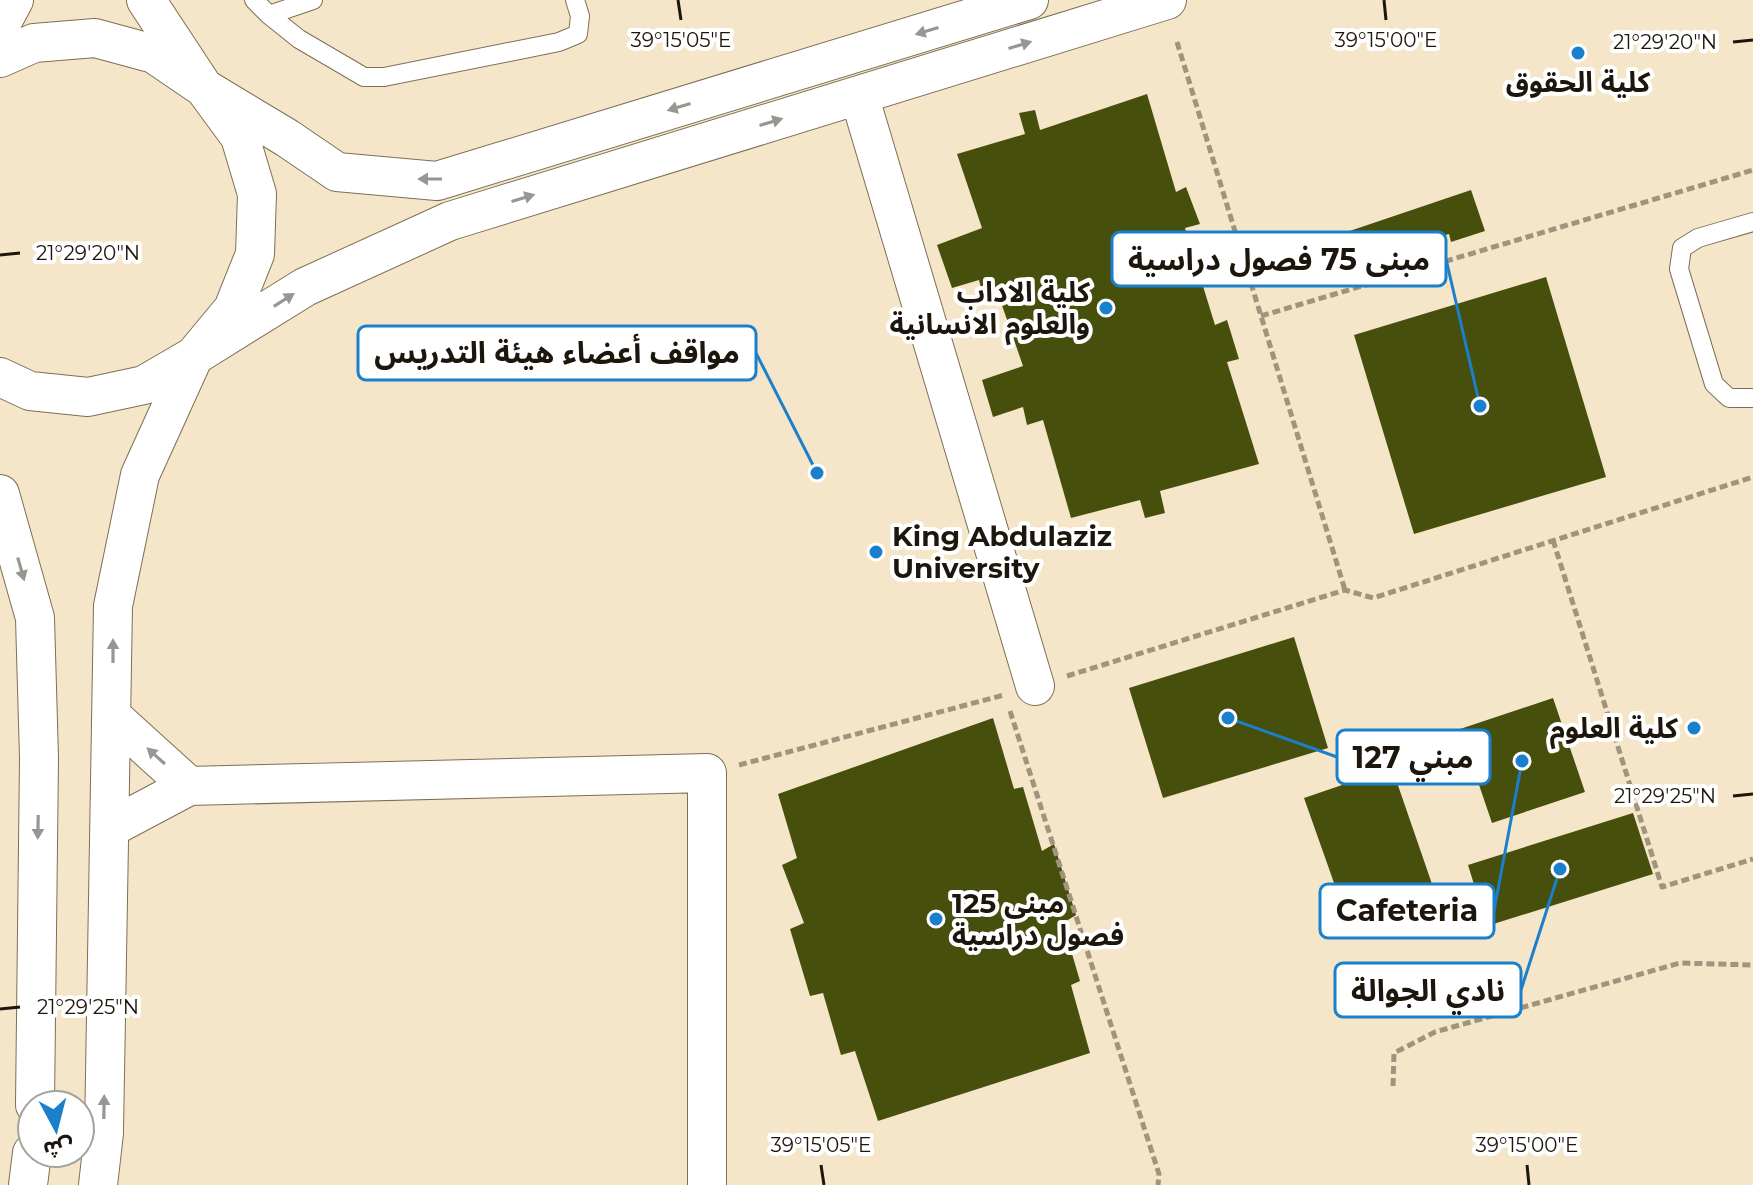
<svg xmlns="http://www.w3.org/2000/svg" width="1753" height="1185" viewBox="0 0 1753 1185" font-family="Montserrat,'Noto Sans Arabic',sans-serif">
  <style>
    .building { fill: #474f0d }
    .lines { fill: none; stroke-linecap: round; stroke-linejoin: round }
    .lane-casing { stroke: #7d6f56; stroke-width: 20 }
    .street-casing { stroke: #7d6f56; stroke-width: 40 }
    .path { stroke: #a0947f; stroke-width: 5; stroke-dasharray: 8 4; stroke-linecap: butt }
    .lane { stroke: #fff; stroke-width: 18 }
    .street { stroke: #fff; stroke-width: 38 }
    .oneway { fill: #999692 }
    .ticks { fill: none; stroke: #1c160c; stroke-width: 3 }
    .poi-dot { fill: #1a80cb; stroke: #fff; stroke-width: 3 }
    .labels { text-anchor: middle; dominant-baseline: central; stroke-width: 8; stroke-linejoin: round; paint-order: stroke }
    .poi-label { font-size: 28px; font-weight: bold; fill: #1c160c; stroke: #fff; text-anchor: end }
    .ticks-label { font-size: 20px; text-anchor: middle; fill: #1c160c; stroke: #fff; stroke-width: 8; stroke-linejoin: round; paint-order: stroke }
    .leader { fill: none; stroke: #1a80cb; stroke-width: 3 }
    .callout-dot { fill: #1a80cb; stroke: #fff; stroke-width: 3 }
    .callout { fill: #fff; stroke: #1a80cb; stroke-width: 3 }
    .callout-label { font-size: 30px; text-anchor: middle; font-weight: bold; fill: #1c160c }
  </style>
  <rect width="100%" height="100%" fill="#f6e6c9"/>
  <path class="building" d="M1147 94 1176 192 1186 187 1200 224 1185 228 1215 325 1227 320 1239 359 1227 362 1259 464 1160 491 1165 513 1145 518 1140 500 1071 518 1043 420 1027 425 1023 407 993 417 982 380 1023 366 997 291 983 296 979 280 952 288 937 245 982 228 957 154 1025 134 1019 113 1035 110 1040 130Z
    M1471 190 1485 231 1451 242 1449 234 1407 246 1410 253 1336 277 1323 240Z
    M1546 277 1606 477 1414 534 1354 335Z
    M1294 637 1328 748 1163 798 1129 688Z
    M1553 698 1585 792 1492 823 1460 729Z
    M993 718 1014 789 1023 787 1042 851 1054 844 1076 915 1063 923 1080 981 1071 985 1090 1053 878 1121 855 1051 841 1055 823 993 810 996 790 929 804 923 782 865 797 858 778 794Z
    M1392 768 1432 884 1345 914 1304 798Z
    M1633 813 1653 874 1487 926 1468 865Z"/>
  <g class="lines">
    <g class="lane-casing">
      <path id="lane" d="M254 0 269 15
        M313 0 269 15 299 39 364 77H384L559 42 578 34 580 16 575 0
        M1753 222 1698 238 1682 248 1679 269 1714 384 1729 398H1753"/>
    </g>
    <g class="street-casing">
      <path id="street" d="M146 0 204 88 287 138 337 172 437 181 1029 0
        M0 26 14 0
        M0 58 34 43 95 38 154 54 204 88 240 137 257 194 255 254 233 309 194 356 144 385 88 397 30 391 0 377
        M859 95 1035 686
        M0 494 35 618 39 758 35 1105
        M189 786 707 773V1185
        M110 828 189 786 113 717
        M28 1185 32 1153
        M98 1185 104 1133 113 606 140 475 194 356 305 287 450 221 1167 0"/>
    </g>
    <path class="path" d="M1177 42 1345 590
      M1261 316 1753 170
      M1553 540 1662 887 1753 859
      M1067 676 1345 590 1373 598 1753 477
      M1010 711 1159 1174 1158 1185
      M739 765 1004 695
      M1393 1086 1394 1053 1435 1032 1680 963 1753 965"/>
    <use href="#lane" class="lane"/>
    <use href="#street" class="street"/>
  </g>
  <defs><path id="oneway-solid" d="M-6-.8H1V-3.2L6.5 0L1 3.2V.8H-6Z" transform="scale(2)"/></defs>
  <g class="oneway">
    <use href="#oneway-solid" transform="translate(927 31) rotate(163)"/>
    <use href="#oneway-solid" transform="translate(1020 45) rotate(-17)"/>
    <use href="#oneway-solid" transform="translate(679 107) rotate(163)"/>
    <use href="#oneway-solid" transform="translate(771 122) rotate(-17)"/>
    <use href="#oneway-solid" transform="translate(430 179) rotate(180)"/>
    <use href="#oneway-solid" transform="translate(523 198) rotate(-17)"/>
    <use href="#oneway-solid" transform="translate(284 300) rotate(-32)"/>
    <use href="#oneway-solid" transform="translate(21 569) rotate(74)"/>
    <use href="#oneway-solid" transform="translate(113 651) rotate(-90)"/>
    <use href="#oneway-solid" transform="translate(156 756) rotate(-138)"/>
    <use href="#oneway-solid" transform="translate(38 827) rotate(91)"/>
    <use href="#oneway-solid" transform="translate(104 1107) rotate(-89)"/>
  </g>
  <path class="ticks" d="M678 0 681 20M1384 0 1386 20M1733 42 1753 40M0 255 20 253M1733 796 1753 794M0 1009 20 1007M821 1165 824 1185M1527 1165 1529 1185"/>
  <g class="poi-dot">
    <circle cx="1578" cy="53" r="8"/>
    <circle cx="1106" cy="308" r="8"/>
    <circle cx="876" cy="552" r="8"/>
    <circle cx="1694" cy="728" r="8"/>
    <circle cx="936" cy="919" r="8"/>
  </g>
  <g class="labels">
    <g class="poi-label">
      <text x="1578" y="82" text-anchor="middle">كلية الحقوق</text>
      <text x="1090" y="292">كلية الاداب<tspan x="1090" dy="32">والعلوم الانسانية</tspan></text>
      <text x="892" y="536" text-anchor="start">King Abdulaziz<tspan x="892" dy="32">University</tspan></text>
      <text x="1678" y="728">كلية العلوم</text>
      <text x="952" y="903" text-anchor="start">مبنى 125<tspan x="952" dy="32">فصول دراسية</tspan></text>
    </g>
  </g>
  <g class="ticks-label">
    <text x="681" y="47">39°15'05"E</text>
    <text x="1386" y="47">39°15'00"E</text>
    <text x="1665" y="49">21°29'20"N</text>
    <text x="88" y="260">21°29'20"N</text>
    <text x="1665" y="803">21°29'25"N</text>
    <text x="88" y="1014">21°29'25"N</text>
    <text x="821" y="1152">39°15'05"E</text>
    <text x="1527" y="1152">39°15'00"E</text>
  </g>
  <path class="leader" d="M1480 406L1446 259M817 473L756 353M1228 718L1337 757M1522 761L1494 911M1560 869L1521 990"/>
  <g class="callout-dot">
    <circle cx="1480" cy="406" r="8"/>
    <circle cx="817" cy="473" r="8"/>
    <circle cx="1228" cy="718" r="8"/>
    <circle cx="1522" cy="761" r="8"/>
    <circle cx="1560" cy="869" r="8"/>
  </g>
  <g class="callout">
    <rect x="1112" y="232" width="334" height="54" rx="8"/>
    <rect x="358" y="326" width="398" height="54" rx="8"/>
    <rect x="1337" y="730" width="153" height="54" rx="8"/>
    <rect x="1320" y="884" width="174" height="54" rx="8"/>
    <rect x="1335" y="963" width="186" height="54" rx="8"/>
  </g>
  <g class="callout-label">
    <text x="1279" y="270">مبنى 75 فصول دراسية</text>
    <text x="557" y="363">مواقف أعضاء هيئة التدريس</text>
    <text x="1413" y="768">مبني 127</text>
    <text x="1407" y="921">Cafeteria</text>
    <text x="1428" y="1001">نادي الجوالة</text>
  </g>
  <g transform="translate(56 1129) rotate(173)"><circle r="38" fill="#ffffff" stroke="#a4a29e" stroke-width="2"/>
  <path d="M0-6L14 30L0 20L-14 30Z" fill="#1a80cb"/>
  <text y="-12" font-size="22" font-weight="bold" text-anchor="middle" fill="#1c160c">ش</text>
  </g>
</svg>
